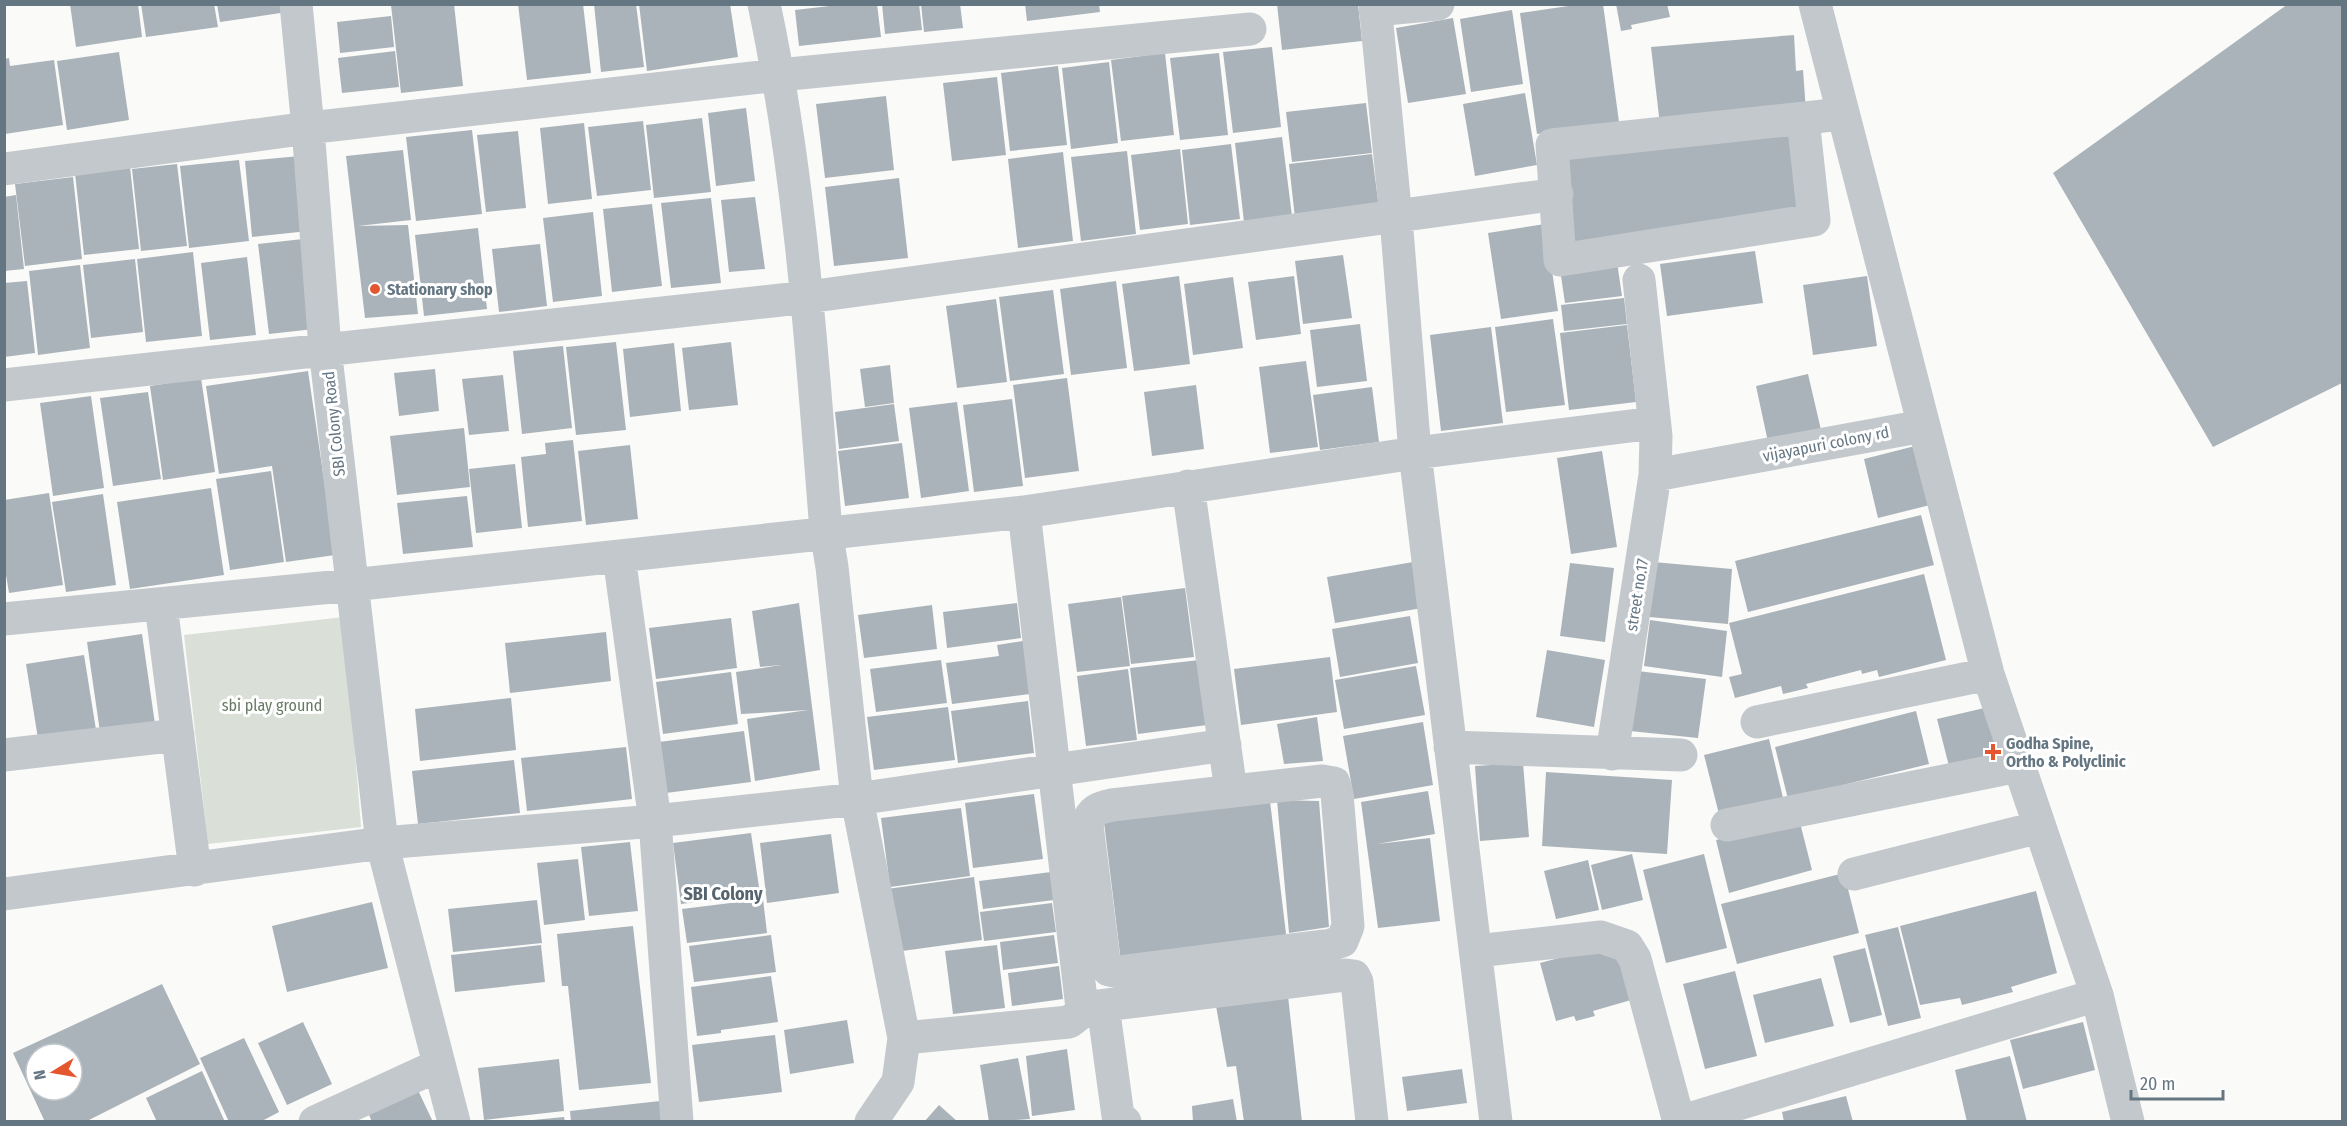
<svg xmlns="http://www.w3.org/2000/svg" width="2347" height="1126" viewBox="0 0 2347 1126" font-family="'Fira Sans Condensed',sans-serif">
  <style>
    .green { fill: #dadfd7 }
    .building { fill: #aab3b9; fill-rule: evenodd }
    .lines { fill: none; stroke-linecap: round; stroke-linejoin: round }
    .minor { stroke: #c3c8cc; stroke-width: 33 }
    .poi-dot { fill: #e4572e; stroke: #fff; stroke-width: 2 }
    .labels { text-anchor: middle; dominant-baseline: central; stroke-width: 6; stroke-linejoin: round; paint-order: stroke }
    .poi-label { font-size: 16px; font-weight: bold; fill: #657683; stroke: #fff; text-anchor: start }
    .street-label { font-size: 16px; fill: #657683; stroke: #fff }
    .park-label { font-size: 16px; fill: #687a64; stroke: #fff }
    .neighbourhood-label { font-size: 18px; font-weight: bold; fill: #57646e; stroke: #fff }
  </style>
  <rect width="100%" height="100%" fill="#fafaf8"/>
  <path class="green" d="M344 617 361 827 208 844 184 635Z"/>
  <path class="building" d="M70 4H138L142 37 76 47Z
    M141 4H214L218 27 146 37Z
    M217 4H286L287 12 220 22Z
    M454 4 463 86 401 93 391 5Z
    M518 4H583L591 73 527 80Z
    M594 4H636L644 67 601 72Z
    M639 4H730L738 57 647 71Z
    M847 4H877L881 37 799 46 795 10Z
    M882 4H919L922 30 885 34Z
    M921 4H960L963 28 924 32Z
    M1025 4H1099L1100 12 1027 21Z
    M1277 4H1358L1362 41 1282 50Z
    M1582 4H1603L1619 122 1537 134 1520 13Z
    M1616 4H1667L1670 17 1631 25 1632 29 1621 31Z
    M2288 4H2342V383L2213 447 2053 173Z
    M1512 10 1523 84 1471 92 1460 19Z
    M391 16 394 47 340 53 337 22Z
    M1453 18 1466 94 1408 103 1396 28Z
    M1794 35 1796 71 1803 70 1806 111 1660 125 1651 47Z
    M1272 47 1281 127 1233 133 1223 52Z
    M395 51 399 87 342 93 338 58Z
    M119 52 129 120 67 130 57 61Z
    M1165 53 1174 135 1121 141 1111 60Z
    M1219 53 1228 135 1180 140 1170 58Z
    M9 58 10 66 54 60 63 125 5 134V59Z
    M1109 62 1118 143 1071 149 1062 68Z
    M1058 66 1067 145 1010 151 1001 73Z
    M997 77 1006 155 952 161 943 83Z
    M1525 93 1537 165 1475 176 1463 104Z
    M886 96 894 170 825 178 816 104Z
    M1366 103 1372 153 1292 162 1286 112Z
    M746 108 755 181 716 186 708 113Z
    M702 118 711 192 654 198 646 125Z
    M643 121 651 190 597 196 588 127Z
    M584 123 592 199 548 204 540 128Z
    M1794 128 1806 213 1571 246 1559 160Z
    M472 130 482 214 416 221 406 137Z
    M518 131 526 208 486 212 477 135Z
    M1282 137 1292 216 1244 222 1235 143Z
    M1231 144 1240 219 1190 225 1182 150Z
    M1180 149 1188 224 1140 230 1131 155Z
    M403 150 411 220 358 226 408 225 418 314 365 318 346 156Z
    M1127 151 1136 234 1081 241 1071 157Z
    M1063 152 1073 241 1018 248 1008 159Z
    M1372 154 1379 208 1295 218 1289 164Z
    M300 156 308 231 252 237 245 161Z
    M239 160 249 241 189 248 180 166Z
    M177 164 187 246 141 251 132 169Z
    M130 167 139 249 84 255 75 173Z
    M73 177 82 259 25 266 15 184Z
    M899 178 908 258 834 266 825 187Z
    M16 195 24 269 4 271V197Z
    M755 197 765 269 729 272 721 200Z
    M711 198 721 283 671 288 661 203Z
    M652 204 662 286 612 292 603 209Z
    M593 212 602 296 553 302 543 218Z
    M1545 224 1558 311 1501 319 1488 233Z
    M478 228 487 309 424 316 415 235Z
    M312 238 323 328 269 334 258 244Z
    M540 244 547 306 499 312 492 249Z
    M1755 251 1763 303 1667 316 1660 264Z
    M193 252 202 336 146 342 137 259Z
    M1343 255 1352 318 1303 324 1295 261Z
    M247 257 256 335 210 340 201 263Z
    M135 259 143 332 91 338 83 265Z
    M1617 262 1622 296 1565 303 1560 269Z
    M80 265 90 348 38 355 29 271Z
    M1179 276 1190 364 1134 371 1122 284Z
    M1294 276 1301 334 1256 340 1248 282Z
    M1867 276 1877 346 1813 355 1803 285Z
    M1233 277 1243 348 1193 355 1184 284Z
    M27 281 35 353 4 357V283Z
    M1116 281 1127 368 1071 375 1060 289Z
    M1053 290 1064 374 1010 381 999 297Z
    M1624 298 1627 324 1564 331 1561 305Z
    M996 299 1007 382 957 388 946 306Z
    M1553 319 1565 405 1506 412 1495 327Z
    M1360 324 1367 381 1317 387 1310 330Z
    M1627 325 1636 402 1569 410 1560 333Z
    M1491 327 1503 423 1441 431 1430 335Z
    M616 342 626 430 576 435 566 347Z
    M731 342 738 405 689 410 682 348Z
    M674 343 681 411 630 417 623 349Z
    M563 346 572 428 522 434 513 351Z
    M1306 361 1318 447 1270 453 1259 367Z
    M890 365 894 403 865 407 860 369Z
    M435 369 439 411 399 416 394 373Z
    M308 371 335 555 286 562 272 466 219 474 206 386Z
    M1808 374 1821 430 1768 442 1756 386Z
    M503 375 509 431 469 435 462 379Z
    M201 378 215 472 163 480 150 386Z
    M1067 378 1079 471 1025 478 1013 385Z
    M1196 385 1204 449 1152 456 1144 392Z
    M1372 387 1379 442 1320 450 1313 395Z
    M148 392 161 479 113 486 100 398Z
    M91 396 104 488 53 496 40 403Z
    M1012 399 1023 486 974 492 963 405Z
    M957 402 969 491 921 498 909 408Z
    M894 404 899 441 839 449 835 412Z
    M464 428 470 487 397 495 390 436Z
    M573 440 582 521 528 527 521 457 546 454 545 443Z
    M902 443 909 498 845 506 838 451Z
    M630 445 638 519 586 525 578 451Z
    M1919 445 1934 504 1878 518 1864 459Z
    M1602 451 1617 547 1571 554 1557 458Z
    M515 464 522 528 476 533 469 469Z
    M271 471 284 562 230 570 216 479Z
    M211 488 224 575 130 589 117 502Z
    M49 493 63 585 9 593 4 563V500Z
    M103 494 116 585 66 592 52 502Z
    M467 496 473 547 403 554 397 503Z
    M1921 515 1934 565 1748 612 1735 561Z
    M1413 562 1422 608 1335 623 1327 577Z
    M1653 562 1732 569 1728 624 1649 617Z
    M1570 563 1614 568 1605 642 1560 636Z
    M1924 574 1946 660 1879 677 1877 670 1862 674 1861 670 1806 684 1808 688 1783 694 1781 686 1735 698 1729 677 1742 674 1729 623Z
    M1185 588 1194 657 1131 664 1122 596Z
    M1121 597 1130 666 1077 672 1068 604Z
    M799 603 820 770 755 781 747 719 808 710 741 714 736 672 781 665 760 667 752 611Z
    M1017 603 1021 638 947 648 943 612Z
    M932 605 937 649 864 658 858 615Z
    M1410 616 1418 663 1340 677 1332 629Z
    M731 618 737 668 656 679 649 628Z
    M1650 620 1727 631 1722 677 1644 666Z
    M606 632 611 681 510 693 505 643Z
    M142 634 155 724 100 732 87 642Z
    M1023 641 1030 694 952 704 946 663 999 656 997 645Z
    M1547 650 1605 660 1594 727 1536 717Z
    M84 655 97 736 39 745 26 664Z
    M1330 657 1337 712 1241 725 1234 669Z
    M941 660 947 703 876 712 870 669Z
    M1199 660 1207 725 1138 734 1130 668Z
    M1416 666 1425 715 1344 729 1335 680Z
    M1128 669 1137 740 1086 746 1077 676Z
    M1637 671 1706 679 1698 738 1630 731Z
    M731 672 738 724 663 734 656 682Z
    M511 698 516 750 420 761 415 709Z
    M1028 701 1034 753 958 763 951 711Z
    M1993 706 2007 761 1951 774 1937 719Z
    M948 707 955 760 874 770 867 717Z
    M1916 711 1929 764 1847 784 1789 803 1775 747Z
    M1317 717 1323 761 1284 764 1277 724Z
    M1423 722 1433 785 1354 799 1343 736Z
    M744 731 751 782 666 793 659 742Z
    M1769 739 1784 802 1720 818 1704 755Z
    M626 747 632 799 527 811 521 758Z
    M514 760 520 813 418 824 412 771Z
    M1523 763 1529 837 1480 841 1475 766Z
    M1546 772 1672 780 1667 854 1542 846Z
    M1428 791 1435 834 1377 844 1430 838 1440 921 1378 928 1361 802Z
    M1269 793 1287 942 1121 962 1103 814Z
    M1034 794 1043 859 973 868 965 803Z
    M1277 800 1319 801 1329 927 1289 933Z
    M961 808 970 876 890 887 881 818Z
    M1798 815 1812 870 1729 893 1716 840 1765 828Z
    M751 833 760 894 681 904 673 843Z
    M831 834 839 893 767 903 760 843Z
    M630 842 638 911 589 916 581 847Z
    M1632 854 1643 900 1602 910 1591 865Z
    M1704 854 1727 948 1666 963 1643 870Z
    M578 859 585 920 544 925 537 863Z
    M1588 860 1599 910 1556 919 1544 871Z
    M1051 872 1054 900 983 909 979 881Z
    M1844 873 1859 933 1737 964 1721 904Z
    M974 877 982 940 895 952 887 889Z
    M2036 891 2057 973 2011 987 2013 992 1962 1005 1960 998 1920 1005 1900 926Z
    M763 899 767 933 687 943 682 909Z
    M537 900 542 943 453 952 448 909Z
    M372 902 388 968 287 992 272 926Z
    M1052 903 1056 932 984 941 980 912Z
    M633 926 651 1083 579 1090 568 986H562L557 934Z
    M1898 927 1921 1018 1888 1026 1865 935Z
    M771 935 776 972 694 982 689 946Z
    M1054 935 1058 963 1003 970 1000 942Z
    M1615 943 1631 1000 1593 1011 1595 1016 1576 1021 1574 1016 1556 1021 1540 963Z
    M541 945 545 982 455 992 451 955Z
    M997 945 1005 1008 953 1014 945 951Z
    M1865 948 1882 1015 1850 1023 1833 956Z
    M1059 966 1063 999 1012 1006 1008 973Z
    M1735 971 1757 1056 1705 1069 1683 984Z
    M771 976 778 1022 721 1030V1033L697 1036 691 987Z
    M1821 978 1834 1026 1765 1043 1753 995Z
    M162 984 200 1064 85 1122H45L13 1053ZM36 1054H72V1090H36Z
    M1288 996 1302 1122H1244L1236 1066 1227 1067 1216 1006Z
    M847 1020 854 1063 790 1074 784 1030Z
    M303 1022 332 1084 287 1105 258 1043Z
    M2083 1022 2095 1070 2023 1089 2010 1040Z
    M775 1035 782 1092 699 1102 692 1045Z
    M244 1038 279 1112 260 1122H229L200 1058Z
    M1067 1049 1075 1110 1032 1116 1026 1056Z
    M2010 1056 2027 1122H1967L1955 1070Z
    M1018 1058 1030 1119 989 1122 980 1065Z
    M559 1059 564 1111 484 1120 478 1068Z
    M1462 1069 1467 1103 1407 1111 1402 1077Z
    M202 1071 225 1122H157L146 1098Z
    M416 1086 433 1122H372L367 1110Z
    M1846 1096 1853 1122H1784L1782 1112Z
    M1233 1099 1237 1122H1193L1192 1106Z
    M669 1100 672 1122H571L570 1111Z
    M939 1105 958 1122H924Z
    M564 1117 565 1122H533V1120Z"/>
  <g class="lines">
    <path class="minor" d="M296 4 308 128 325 348 382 843 454 1122
      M764 4C801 178 812 355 826 531L832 567 857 799 904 1038 898 1082 871 1122
      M1375 4 1396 218 1415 453 1496 1122
      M1815 4 1988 674 2097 995 2128 1122
      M1375 10 1438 4
      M1803 119 1814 220 1560 260 1552 145 1842 114
      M4 169 308 128 779 75 1250 29
      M4 385 808 297 1557 194
      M1655 475 1923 426
      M1188 486 1231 791
      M619 556 655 821 677 1122
      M161 605 195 870
      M4 619 352 585 1024 512 1415 453 1654 423
      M1757 722 1988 674
      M1450 747 1681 755
      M1612 754 1655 475 1656 436 1639 280
      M4 755 178 735
      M1322 781 1334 783 1337 794 1348 926 1342 941 1331 945 1118 972 1109 970 1104 960 1087 825C1091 810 1098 808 1112 805Z
      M1727 825 2018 766
      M1854 874 2040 827
      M4 894 382 843 655 821 857 799 1225 745
      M1477 951 1601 937 1627 946 1635 959 1679 1122
      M1103 1006 1118 1116 1125 1122
      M1082 1008 1346 975 1354 976 1357 982 1372 1122
      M904 1038 1069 1022 1077 1016 1082 1008 1024 512
      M315 1122 439 1065
      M1679 1122 2097 995"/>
  </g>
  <g class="poi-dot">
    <circle cx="375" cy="289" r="6"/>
    <path d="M1990 743h6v6h6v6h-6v6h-6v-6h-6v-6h6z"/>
  </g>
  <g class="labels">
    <g class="poi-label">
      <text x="387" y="289">Stationary shop</text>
      <text x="2006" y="743">Godha Spine,<tspan x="2006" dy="18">Ortho &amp; Polyclinic</tspan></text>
    </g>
    <g class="street-label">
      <text transform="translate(334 424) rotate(-96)">SBI Colony Road</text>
      <text transform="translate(1826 444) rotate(-11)">vijayapuri colony rd</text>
      <text transform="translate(1637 595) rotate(-81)">street no.17</text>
    </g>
    <g class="park-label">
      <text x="272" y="705">sbi play ground</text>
    </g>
    <g class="neighbourhood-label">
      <text x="723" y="894">SBI Colony</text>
    </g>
  </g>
  <rect width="2347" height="1126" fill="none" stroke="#657683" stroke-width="12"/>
  <g transform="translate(54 1072) rotate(259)"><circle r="28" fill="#ffffff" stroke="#c1c8cd" stroke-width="1.5"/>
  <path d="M0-4.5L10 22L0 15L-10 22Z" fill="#e4572e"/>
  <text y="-9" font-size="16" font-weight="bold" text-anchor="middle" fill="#657683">N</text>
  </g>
  <path d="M2131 1090v9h92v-9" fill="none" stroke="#657683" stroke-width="3"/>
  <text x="2140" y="1090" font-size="18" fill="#657683" stroke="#ffffff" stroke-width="4.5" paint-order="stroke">20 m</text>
</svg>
